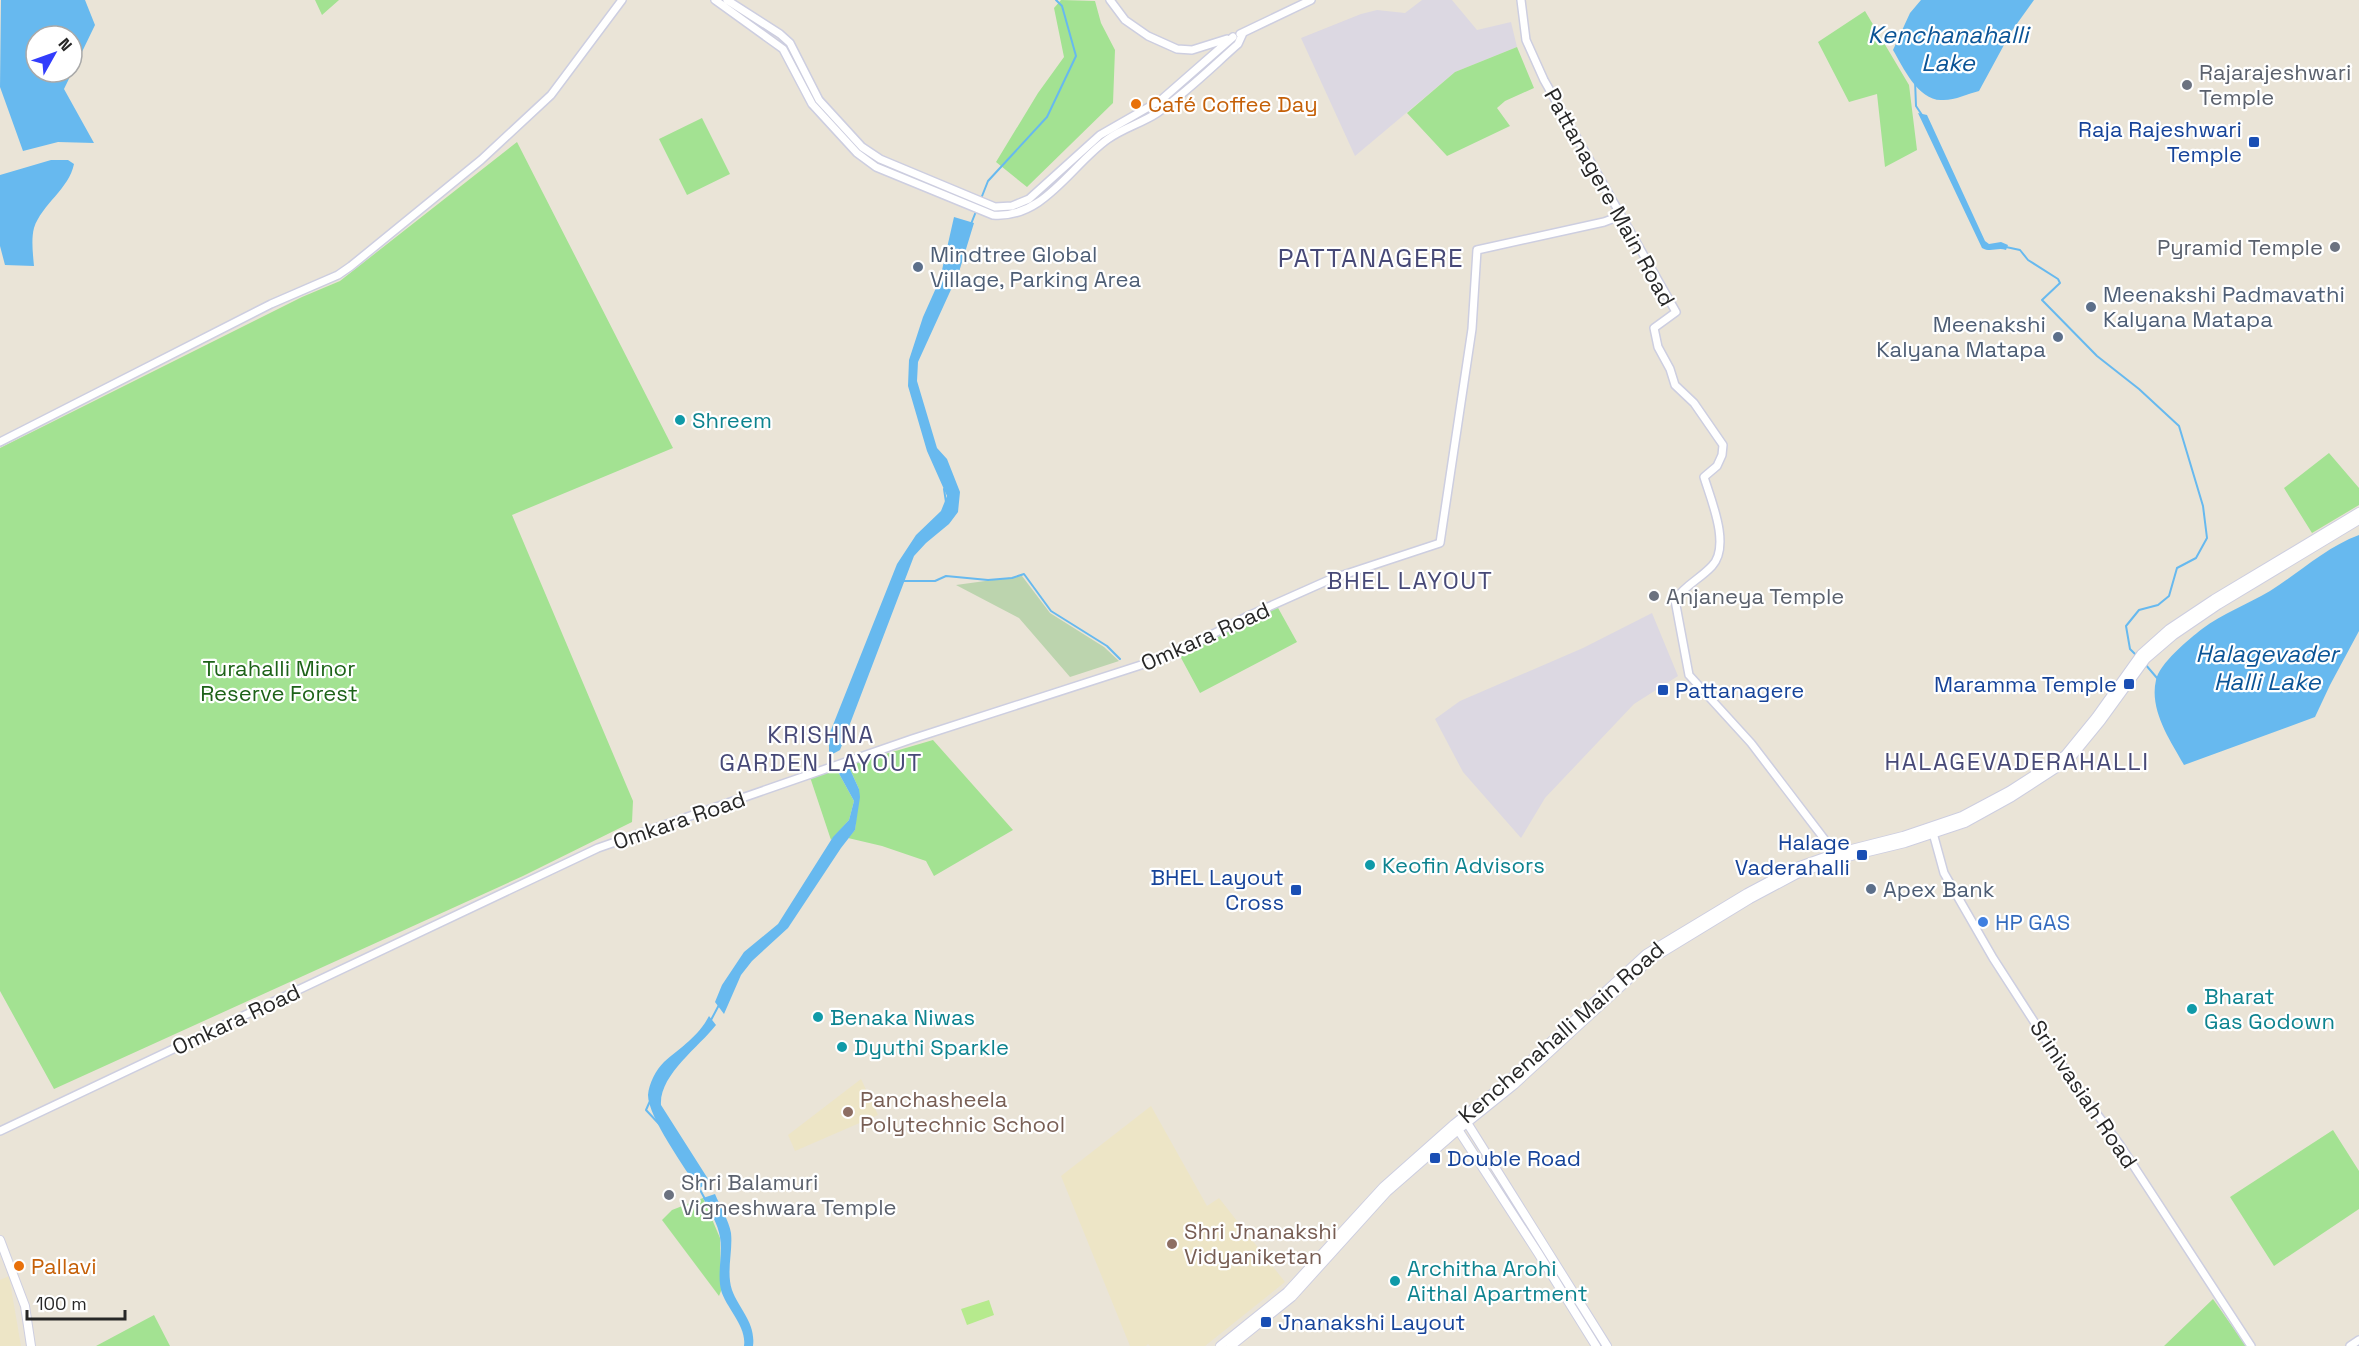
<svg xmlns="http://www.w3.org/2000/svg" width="2359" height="1346" viewBox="0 0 2359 1346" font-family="'Space Grotesk',sans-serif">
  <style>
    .industrial { fill: #dcd8e2 }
    .education { fill: #ede5c6 }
    .green { fill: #a3e292 }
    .cemetery { fill: #bcd4ae }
    .pitch { fill: #b6ea8d }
    .water { fill: #67b9ef; fill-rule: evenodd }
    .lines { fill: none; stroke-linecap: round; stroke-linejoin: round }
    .stream { stroke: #67b9ef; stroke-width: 2 }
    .tertiary-casing { stroke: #cdcee0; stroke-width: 10 }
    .secondary-casing { stroke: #cdcee0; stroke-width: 10 }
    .tertiary { stroke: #fff; stroke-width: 7 }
    .secondary { stroke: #fff; stroke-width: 8 }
    .worship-dot { fill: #6b7280; stroke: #fff; stroke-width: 2 }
    .food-dot { fill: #e8710a; stroke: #fff; stroke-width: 2 }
    .transit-dot { fill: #1a4fb4; stroke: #fff; stroke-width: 2 }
    .service-dot { fill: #5c6f8a; stroke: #fff; stroke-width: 2 }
    .culture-dot { fill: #0f9aa8; stroke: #fff; stroke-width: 2 }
    .shop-dot { fill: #3f7fe0; stroke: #fff; stroke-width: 2 }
    .education-dot { fill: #8d6e63; stroke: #fff; stroke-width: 2 }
    .labels { text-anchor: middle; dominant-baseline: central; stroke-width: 4.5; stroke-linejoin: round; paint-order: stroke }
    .worship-label { font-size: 22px; fill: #5b616d; stroke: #fff; text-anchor: start }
    .food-label { font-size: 22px; fill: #c56008; stroke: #fff; text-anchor: start }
    .transit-label { font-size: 22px; fill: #164399; stroke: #fff; text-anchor: end }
    .street-label { font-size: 22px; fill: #272727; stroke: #fff }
    .service-label { font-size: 22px; fill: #4e5e75; stroke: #fff; text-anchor: start }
    .culture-label { font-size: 22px; fill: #0d838f; stroke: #fff; text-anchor: start }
    .park-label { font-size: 22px; fill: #1d6218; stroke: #fff }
    .shop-label { font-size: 22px; fill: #366cbe; stroke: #fff; text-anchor: start }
    .education-label { font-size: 22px; fill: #785e54; stroke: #fff; text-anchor: start }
    .water-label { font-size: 24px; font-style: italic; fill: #0b5496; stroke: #fff }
    .neighbourhood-label { font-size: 24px; letter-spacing: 1.5px; fill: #474977; stroke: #fff }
    .quarter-label { font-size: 26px; letter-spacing: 1.5px; fill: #474977; stroke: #fff }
  </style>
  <rect width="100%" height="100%" fill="#eae4d7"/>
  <path class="industrial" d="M1422 0H1452L1477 30 1511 22 1517 47 1455 72 1355 156 1301 38 1361 14 1377 10 1405 13Z
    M1652 613 1678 676 1634 704 1545 798 1521 838 1463 772 1435 719 1460 701 1583 648Z"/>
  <path class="education" d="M861 1079 878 1115 795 1151 788 1135Z
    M1151 1106 1207 1206 1219 1198 1285 1282 1205 1346H1150L1148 1344 1146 1346H1130L1061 1176Z
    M9 1276 21 1346H0V1280Z"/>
  <path class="green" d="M315 0H339L322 15Z
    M1061 0 1095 1 1101 23 1115 50 1113 103 1027 187 996 162 1038 93 1064 57 1054 8Z
    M1865 11 1909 85 1917 150 1885 167 1877 94 1849 102 1818 42Z
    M1517 47 1534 88 1505 101 1497 108 1510 126 1447 156 1407 113 1455 72Z
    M702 118 730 174 687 195 659 139Z
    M517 142 673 448 512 515 633 801 632 822 523 876 54 1089 0 991V448L302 297 340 281Z
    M2329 453 2359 488V505L2312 533 2284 488Z
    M1277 606 1297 642 1200 693 1180 656Z
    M933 740 1013 830 934 876 926 861 882 846 848 838 855 830 859 789 848 765Z
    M837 770 854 801 849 820 831 840 810 777Z
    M2333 1130 2359 1171V1209L2274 1266 2230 1197Z
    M703 1198 720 1238 721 1291 719 1296 662 1220 672 1210Z
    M2213 1299 2246 1346H2164Z
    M154 1315 170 1346H96Z"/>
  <path class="cemetery" d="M1022 576 1050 613 1104 647 1119 661 1070 677 1019 618 956 585Z"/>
  <path class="pitch" d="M989 1300 994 1315 967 1325 961 1309Z"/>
  <path class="water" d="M1 0H85L95 25 64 89 94 143 58 142 23 151 0 87ZM36 36H72V72H36Z
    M1921 0H2034L2011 32 1979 91C1967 94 1954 101 1941 100 1918 100 1903 67 1893 50L1910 13Z
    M1918 113 1927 115 1985 241 1989 244 2001 242 2008 245 2006 250C1997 247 1991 253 1982 248Z
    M51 160H68L74 164C69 189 42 204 34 228 31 239 33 255 34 266L5 265 0 246V175Z
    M954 217 974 223 959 272 918 362 917 381 937 448 947 459 960 492 958 512 949 524 926 543 914 556 840 750 829 756V735L897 564 916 535 941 511 947 496 927 451 908 386 909 360 923 317 940 279Z
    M2359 535V631L2330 685 2315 717 2184 765C2170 740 2149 710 2156 680 2159 664 2189 639 2202 629 2222 614 2248 604 2270 591 2299 573 2326 547 2359 535Z
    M848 765 859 789 860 797 855 830 841 848 788 928 752 961 741 975 724 1014 715 1002 722 985 744 952 778 924 833 837 849 820 854 801 837 770Z
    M709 1016 716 1025C699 1047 659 1075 661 1105L710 1182 698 1189C686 1169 648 1117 648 1095 649 1083 656 1070 664 1062 681 1047 698 1037 709 1016Z
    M715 1194C720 1206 729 1221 731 1233 733 1252 726 1272 732 1290 739 1309 756 1323 753 1346H744C747 1326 726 1308 721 1290 717 1273 723 1254 720 1237 718 1224 710 1211 703 1198Z"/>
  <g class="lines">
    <path class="stream" d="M1915 80 1916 106 1922 115
      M971 224 988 181 1047 117 1076 56 1062 6 1056 0
      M2006 247 2020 250 2028 260 2058 279 2060 283 2042 300 2097 356 2139 389 2179 426 2203 506 2207 538 2196 558 2177 568 2169 596 2158 605 2139 610 2126 626 2130 649 2137 656
      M944 489 946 502
      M902 581H935L946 576 988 580 1012 578 1024 574 1051 611 1107 646 1120 659
      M2145 664 2157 678
      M711 1020 720 1003
      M650 1101 646 1110 660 1125
      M699 1188 705 1199"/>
    <g class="tertiary-casing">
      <path id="tertiary" d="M715 0 783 49 812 104 857 153 876 167 993 215C1044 219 1071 165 1108 139 1123 128 1142 123 1157 113 1186 93 1212 67 1238 44L1243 33
        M727 0 780 34 790 43 819 100 862 147 880 159 995 207 1012 206 1029 199 1100 135 1161 100 1233 37
        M1110 0 1125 20 1148 36 1177 49 1192 50 1227 39
        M1521 0 1526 40 1544 80 1676 312 1654 328 1658 347 1670 369 1675 385 1694 403 1723 445 1722 455 1717 466 1704 477C1711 500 1731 546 1712 566 1700 579 1685 585 1675 600L1689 675 1751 743 1838 857
        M1240 34 1311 0
        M0 442 271 304 338 275 351 266 481 160 551 95 622 0
        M1933 833 1944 873 1993 958 2071 1079 2120 1145 2251 1346
        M0 1131 598 848 912 739 1172 655 1248 616 1331 579 1440 543 1472 329 1477 250 1604 222 1620 216
        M2350 1346 2359 1340"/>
    </g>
    <g class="secondary-casing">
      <path id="secondary" d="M1466 1121 1607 1346
        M1457 1128 1538 1253 1596 1346
        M0 1240 25 1306 31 1346
        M1220 1346 1287 1292 1383 1187 1454 1124 1509 1080 1646 954 1747 893 1794 868 1836 853 1903 836 1962 816 2009 791 2065 755 2096 717 2141 654 2169 629 2214 599 2359 512
        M1231 1346 1292 1297 1387 1192 1458 1130 1514 1085 1650 960 1750 899 1797 874 1839 859 1905 843 1965 823 2012 797 2069 760 2101 721 2146 659 2174 635 2218 605 2359 520"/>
    </g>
    <use href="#tertiary" class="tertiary"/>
    <use href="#secondary" class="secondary"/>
  </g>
  <g class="worship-dot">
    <circle cx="2187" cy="85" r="6"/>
    <circle cx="2335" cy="247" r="6"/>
    <circle cx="1654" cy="596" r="6"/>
    <circle cx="669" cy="1195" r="6"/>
  </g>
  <g class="food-dot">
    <circle cx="1136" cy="104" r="6"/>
    <circle cx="19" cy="1266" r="6"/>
  </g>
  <g class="transit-dot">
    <rect x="2248" y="136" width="12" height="12" rx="3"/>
    <rect x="2123" y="678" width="12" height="12" rx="3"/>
    <rect x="1657" y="684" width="12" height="12" rx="3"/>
    <rect x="1856" y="849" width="12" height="12" rx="3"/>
    <rect x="1290" y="884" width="12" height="12" rx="3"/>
    <rect x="1429" y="1152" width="12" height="12" rx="3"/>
    <rect x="1260" y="1316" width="12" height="12" rx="3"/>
  </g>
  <g class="service-dot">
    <circle cx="918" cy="267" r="6"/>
    <circle cx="2091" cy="307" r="6"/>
    <circle cx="2058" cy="337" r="6"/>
    <circle cx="1871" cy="889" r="6"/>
  </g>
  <g class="culture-dot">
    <circle cx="680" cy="420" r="6"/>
    <circle cx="1370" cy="865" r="6"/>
    <circle cx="2192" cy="1009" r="6"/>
    <circle cx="818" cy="1017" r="6"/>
    <circle cx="842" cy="1047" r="6"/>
    <circle cx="1395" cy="1281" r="6"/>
  </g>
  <circle class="shop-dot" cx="1983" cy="922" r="6"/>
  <g class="education-dot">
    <circle cx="848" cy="1112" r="6"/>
    <circle cx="1172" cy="1244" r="6"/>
  </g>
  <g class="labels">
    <g class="worship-label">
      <text x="2199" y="72">Rajarajeshwari<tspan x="2199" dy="25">Temple</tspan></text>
      <text x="2323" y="247" text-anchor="end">Pyramid Temple</text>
      <text x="1666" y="596">Anjaneya Temple</text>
      <text x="681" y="1182">Shri Balamuri<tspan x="681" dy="25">Vigneshwara Temple</tspan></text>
    </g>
    <g class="food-label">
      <text x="1148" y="104">Café Coffee Day</text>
      <text x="31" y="1266">Pallavi</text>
    </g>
    <g class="transit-label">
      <text x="2242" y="129">Raja Rajeshwari<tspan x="2242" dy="25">Temple</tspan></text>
      <text x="2117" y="684">Maramma Temple</text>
      <text x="1675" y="690" text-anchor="start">Pattanagere</text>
      <text x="1850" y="842">Halage<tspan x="1850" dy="25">Vaderahalli</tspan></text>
      <text x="1284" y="877">BHEL Layout<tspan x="1284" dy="25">Cross</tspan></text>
      <text x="1447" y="1158" text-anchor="start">Double Road</text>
      <text x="1278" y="1322" text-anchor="start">Jnanakshi Layout</text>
    </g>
    <g class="street-label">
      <text transform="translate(1610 197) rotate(61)">Pattanagere Main Road</text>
      <text transform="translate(1205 636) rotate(-24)">Omkara Road</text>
      <text transform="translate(679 820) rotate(-19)">Omkara Road</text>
      <text transform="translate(236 1019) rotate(-25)">Omkara Road</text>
      <text transform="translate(1561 1032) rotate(-41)">Kenchenahalli Main Road</text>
      <text transform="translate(2084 1094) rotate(56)">Srinivasiah Road</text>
    </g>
    <g class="service-label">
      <text x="930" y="254">Mindtree Global<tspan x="930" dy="25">Village, Parking Area</tspan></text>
      <text x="2103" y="294">Meenakshi Padmavathi<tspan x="2103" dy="25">Kalyana Matapa</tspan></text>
      <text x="2046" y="324" text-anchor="end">Meenakshi<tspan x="2046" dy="25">Kalyana Matapa</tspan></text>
      <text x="1883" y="889">Apex Bank</text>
    </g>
    <g class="culture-label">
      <text x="692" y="420">Shreem</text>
      <text x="1382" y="865">Keofin Advisors</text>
      <text x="2204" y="996">Bharat<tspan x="2204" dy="25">Gas Godown</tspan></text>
      <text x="830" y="1017">Benaka Niwas</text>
      <text x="854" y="1047">Dyuthi Sparkle</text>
      <text x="1407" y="1268">Architha Arohi<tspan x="1407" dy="25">Aithal Apartment</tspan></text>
    </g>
    <g class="park-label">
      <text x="279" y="668">Turahalli Minor<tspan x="279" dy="25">Reserve Forest</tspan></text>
    </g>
    <g class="shop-label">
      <text x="1995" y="922">HP GAS</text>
    </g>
    <g class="education-label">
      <text x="860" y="1099">Panchasheela<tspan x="860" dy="25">Polytechnic School</tspan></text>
      <text x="1184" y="1231">Shri Jnanakshi<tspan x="1184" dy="25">Vidyaniketan</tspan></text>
    </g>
    <g class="water-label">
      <text x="1948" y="34">Kenchanahalli<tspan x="1948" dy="28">Lake</tspan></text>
      <text x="2267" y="653">Halagevader<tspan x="2267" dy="28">Halli Lake</tspan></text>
    </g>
    <g class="neighbourhood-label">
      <text x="1410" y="580">BHEL LAYOUT</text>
      <text x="821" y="734">KRISHNA<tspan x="821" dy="28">GARDEN LAYOUT</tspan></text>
      <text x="2017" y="761">HALAGEVADERAHALLI</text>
    </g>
    <g class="quarter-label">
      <text x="1371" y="258">PATTANAGERE</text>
    </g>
  </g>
  <g transform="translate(54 54) rotate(50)"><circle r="28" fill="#ffffff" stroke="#a9a9a9" stroke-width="1.5"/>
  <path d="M0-4.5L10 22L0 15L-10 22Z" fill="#323dfc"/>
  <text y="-9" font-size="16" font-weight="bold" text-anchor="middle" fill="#272727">N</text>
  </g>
  <path d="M27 1310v9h98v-9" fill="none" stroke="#272727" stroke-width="3"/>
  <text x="36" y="1310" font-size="18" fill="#272727" stroke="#ffffff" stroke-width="4.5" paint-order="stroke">100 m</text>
</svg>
